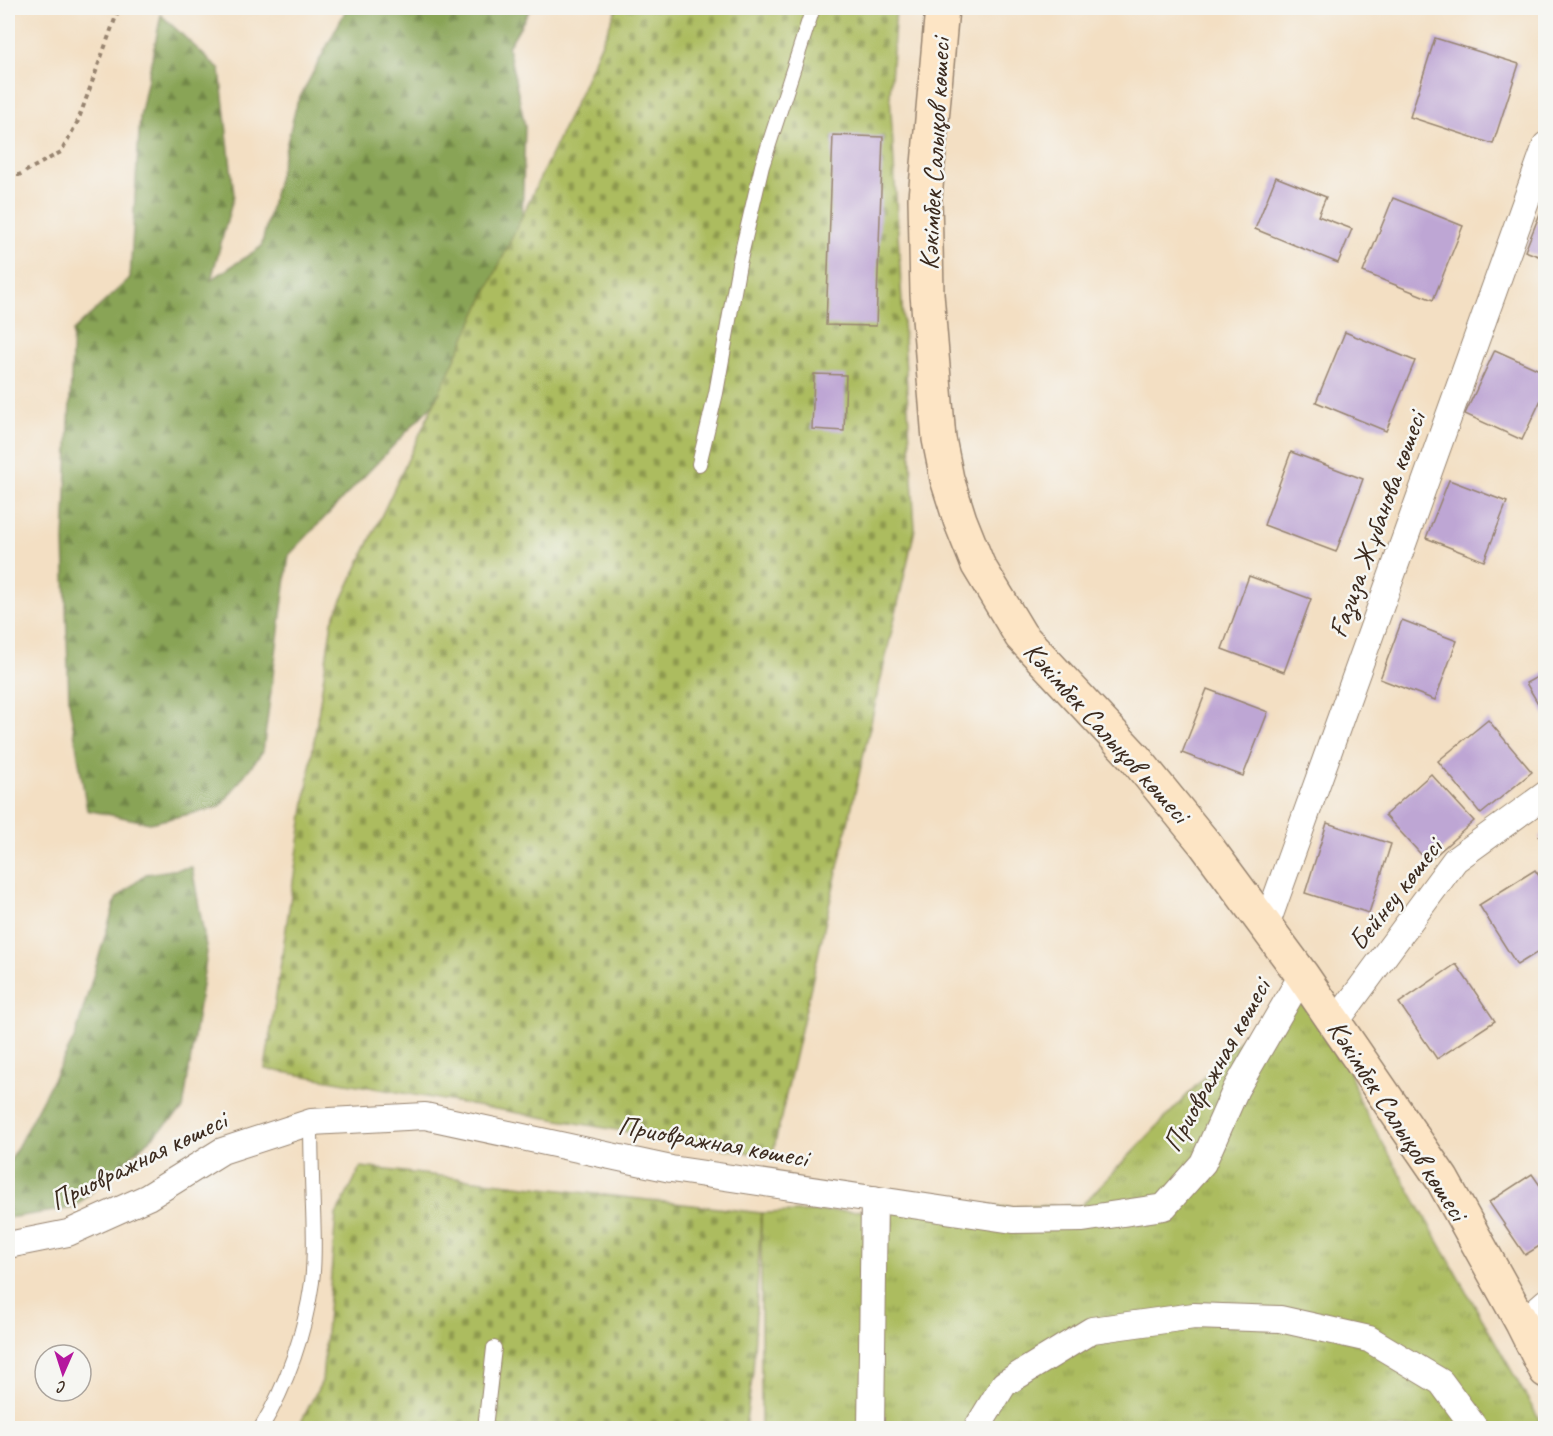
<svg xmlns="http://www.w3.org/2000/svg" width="1553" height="1436" viewBox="0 0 1553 1436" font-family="Caveat,sans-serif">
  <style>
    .grass { fill: url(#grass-tufts); stroke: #74733e; stroke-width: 1.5 }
    .forest { fill: url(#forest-firs); stroke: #62673a; stroke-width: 1.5 }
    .cemetery { fill: url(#cemetery-stones); stroke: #74733e; stroke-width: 1.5 }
    .building { fill: #bea6d4 }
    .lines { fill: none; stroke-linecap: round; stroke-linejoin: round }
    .lane-casing { stroke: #978470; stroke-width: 16 }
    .street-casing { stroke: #978470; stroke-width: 28 }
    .secondary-casing { stroke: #978470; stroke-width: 36 }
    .path { stroke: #978470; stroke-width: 4; stroke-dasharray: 4.5 4.5; stroke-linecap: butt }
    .lane { stroke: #fff; stroke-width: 14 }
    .street { stroke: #fff; stroke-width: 26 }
    .secondary { stroke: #fde5c5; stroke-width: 33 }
    .labels { text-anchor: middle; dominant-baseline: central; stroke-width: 5; stroke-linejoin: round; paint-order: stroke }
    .street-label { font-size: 28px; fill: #3b2a1e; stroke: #f6f6f2 }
  </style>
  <defs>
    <pattern id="grass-tufts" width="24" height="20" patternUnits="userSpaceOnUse" patternTransform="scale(1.5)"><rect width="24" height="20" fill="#acbc5f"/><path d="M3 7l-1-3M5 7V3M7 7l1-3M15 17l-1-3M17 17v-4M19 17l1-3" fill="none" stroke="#8d994e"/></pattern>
    <pattern id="forest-firs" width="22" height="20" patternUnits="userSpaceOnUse" patternTransform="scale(1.5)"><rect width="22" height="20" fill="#89a456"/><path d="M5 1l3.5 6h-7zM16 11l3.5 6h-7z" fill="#718647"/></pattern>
    <pattern id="cemetery-stones" width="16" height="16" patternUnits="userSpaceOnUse" patternTransform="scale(1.5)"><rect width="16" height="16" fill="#acbc5f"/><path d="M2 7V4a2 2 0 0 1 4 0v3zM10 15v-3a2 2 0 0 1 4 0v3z" fill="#8d994e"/></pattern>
  </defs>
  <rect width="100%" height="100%" fill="#f6f6f2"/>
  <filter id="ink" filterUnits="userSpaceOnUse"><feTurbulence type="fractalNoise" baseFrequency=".0167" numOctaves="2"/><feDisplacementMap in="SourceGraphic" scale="12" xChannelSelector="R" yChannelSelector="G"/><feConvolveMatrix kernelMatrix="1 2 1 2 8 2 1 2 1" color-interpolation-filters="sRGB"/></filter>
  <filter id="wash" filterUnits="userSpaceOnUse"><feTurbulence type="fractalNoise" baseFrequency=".008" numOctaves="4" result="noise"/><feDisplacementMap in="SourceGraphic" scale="24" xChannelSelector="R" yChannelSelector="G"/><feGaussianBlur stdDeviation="1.35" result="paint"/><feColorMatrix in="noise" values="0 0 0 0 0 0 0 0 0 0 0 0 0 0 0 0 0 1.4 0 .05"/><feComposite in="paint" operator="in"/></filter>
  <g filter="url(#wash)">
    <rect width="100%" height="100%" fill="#f3dfc3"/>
    <path class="grass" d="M1302 975 1335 1023 1359 1101 1544 1428H761V1213L1082 1205Z"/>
    <path class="forest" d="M347 8H531L508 47 525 126 519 314 289 555 263 751 220 807 150 823 87 810 69 701 64 540 73 331 130 278 140 117 161 15 220 70 234 195 211 280 261 247 297 103Z
      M192 867 207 952 183 1109 74 1208 8 1218V1165L75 1037 116 899 146 874Z"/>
    <path class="cemetery" d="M617 8H896L890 94 915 529 772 1157 265 1069 332 621 578 97Z
      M361 1167 761 1213 753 1372 745 1428H298L322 1381 336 1215Z"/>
    <g id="blocks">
      <path class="building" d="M1435 38 1519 64 1493 144 1410 117Z
        M833 135 883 137 876 326 826 325Z
        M1276 177 1326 197 1318 216 1352 229 1338 263 1255 229Z
        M1393 198 1463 226 1433 300 1363 272Z
        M1545 201H1546V259L1525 251Z
        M1345 332 1415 361 1386 431 1316 402Z
        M1495 350 1546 373V389L1522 440 1465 414Z
        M814 374 846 375 844 431 812 429Z
        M1291 452 1363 479 1336 552 1264 525Z
        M1449 480 1507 502 1484 561 1426 538Z
        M1249 576 1311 599 1284 672 1222 649Z
        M1402 620 1457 641 1435 700 1380 679Z
        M1546 672V717L1526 683Z
        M1207 689 1268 712 1243 776 1182 753Z
        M1488 720 1532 772 1481 814 1438 761Z
        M1431 774 1474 821 1428 862 1385 815Z
        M1327 823 1391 844 1369 913 1305 893Z
        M1546 832V845L1539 837Z
        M1535 870 1546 886V947L1517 965 1479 905Z
        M1456 964 1495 1021 1437 1059 1399 1003Z
        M1532 1174 1546 1194V1242L1525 1255 1489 1202Z"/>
    </g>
  </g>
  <g filter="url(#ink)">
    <use href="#blocks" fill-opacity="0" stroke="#978470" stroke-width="1.5"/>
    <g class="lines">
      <g class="lane-casing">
        <path id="lane" d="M699 464 716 393 739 264 762 166 813 8
          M261 1428C287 1385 305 1332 312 1282 315 1258 314 1233 313 1209 312 1180 311 1151 311 1122
          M485 1428 494 1348"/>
      </g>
      <g class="street-casing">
        <path id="street" d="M1266 926 1546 145
          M1335 1023 1455 860 1546 794
          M8 1245 68 1233 148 1197 222 1151 311 1122 425 1116 671 1169 1013 1220 1083 1219 1164 1207 1203 1163 1236 1089 1302 975
          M1522 1323 1546 1302
          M871 1428 874 1199
          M977 1428 1004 1384 1092 1330 1194 1316 1280 1319 1369 1339 1441 1382 1475 1428"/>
      </g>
      <g class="secondary-casing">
        <path id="secondary" d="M942 8 925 198 927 294 939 439 947 479 960 520 978 565 1021 636 1135 758 1205 844 1302 975 1442 1179 1522 1323 1546 1371"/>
      </g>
      <path class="path" d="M8 175H19L61 152 78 121 119 8"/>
      <use href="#lane" class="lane"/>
      <use href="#street" class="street"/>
      <use href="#secondary" class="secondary"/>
    </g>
  </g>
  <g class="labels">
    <g class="street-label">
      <text transform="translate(934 154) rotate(-87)">Кәкімбек Салықов көшесі</text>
      <text transform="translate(1376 525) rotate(-70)">Ғазиза Жұбанова көшесі</text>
      <text transform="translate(1107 732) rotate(48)">Кәкімбек Салықов көшесі</text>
      <text transform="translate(1395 894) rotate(-52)">Бейнеу көшесі</text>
      <text transform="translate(1216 1065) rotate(-61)">Приовражная көшесі</text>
      <text transform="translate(1398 1120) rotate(57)">Кәкімбек Салықов көшесі</text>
      <text transform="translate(713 1141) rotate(10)">Приовражная көшесі</text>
      <text transform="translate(138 1160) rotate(-26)">Приовражная көшесі</text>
    </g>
  </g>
  <rect width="1553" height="1436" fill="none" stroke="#f6f6f2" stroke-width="30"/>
  <g transform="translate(63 1373) rotate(183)"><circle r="28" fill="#f6f6f2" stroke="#aba49d" stroke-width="1.5"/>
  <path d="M0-4.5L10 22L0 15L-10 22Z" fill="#b5179e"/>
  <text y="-9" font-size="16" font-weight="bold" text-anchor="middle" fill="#3b2a1e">С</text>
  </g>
</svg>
